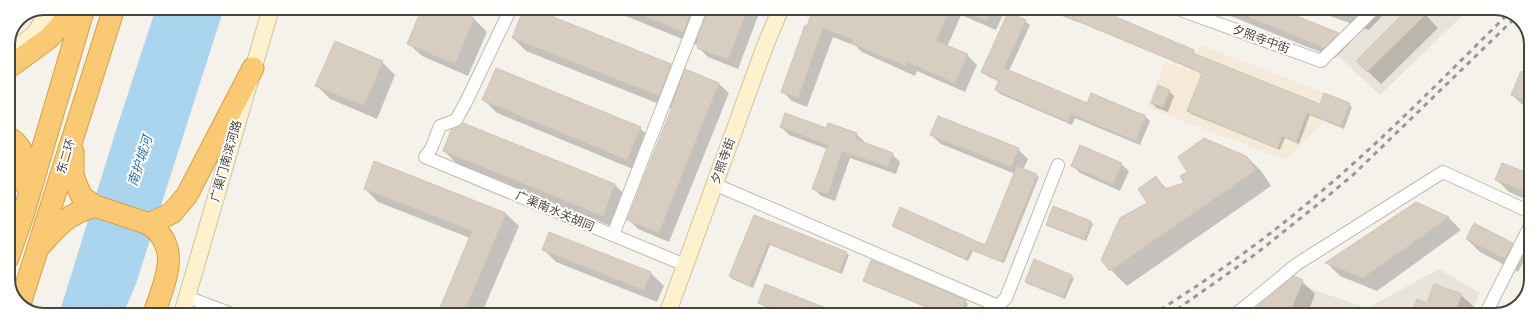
<svg xmlns="http://www.w3.org/2000/svg" width="1539" height="323" viewBox="0 0 1539 323" font-family="Roboto,'Noto Sans SC',sans-serif">
  <style>
    .residential { fill: #e9e4da }
    .commercial { fill: #f5e9d8 }
    .green { fill: #d2e7b6 }
    .water { fill: #abd4ef }
    .shadow { fill: #0003 }
    .building { fill: #d7cec1; stroke: #d1c6b5 }
    .lines { fill: none; stroke-linecap: round; stroke-linejoin: round }
    .street-casing { stroke: #c1baae; stroke-width: 14 }
    .secondary-casing { stroke: #d3c49d; stroke-width: 18 }
    .highway-casing { stroke: #d99f42; stroke-width: 23 }
    .street { stroke: #fff; stroke-width: 12 }
    .secondary { stroke: #fdf1ce; stroke-width: 16 }
    .highway { stroke: #f9ca73; stroke-width: 21 }
    .rail { stroke: #999; stroke-width: 3; stroke-dasharray: 5 5; stroke-linecap: butt }
    .labels { text-anchor: middle; dominant-baseline: central; stroke-width: 4; stroke-linejoin: round; paint-order: stroke }
    .street-label { font-size: 12px; fill: #4a4339; stroke: #fff }
    .water-label { font-size: 13px; font-style: italic; fill: #337aab; stroke: #fff }
    .rim { fill: none; stroke: #4a4339; stroke-width: 2 }
  </style>
  <rect width="100%" height="100%" fill="#f5f2ec"/>
  <path class="residential" d="M1382 9H1469L1380 95 1337 55Z
    M1439 269 1480 293 1471 315H1246L1288 281 1367 308Z"/>
  <path class="commercial" d="M1200 45 1350 103 1341 126 1325 121 1286 160 1147 107 1165 62 1189 71Z"/>
  <path class="green" d="M8 146 12 148 20 177 8 210Z"/>
  <path class="water" d="M156 8H224L136 284 123 314H59L118 124Z"/>
  <path class="shadow" d="M448 8 474 19 487 32 468 76 422 56 408 43Z
    M528 8 671 65 683 77 686 71 719 84 729 93 669 242 638 229 628 219 672 109 526 51 513 38Z
    M606 8H699L707 16 713 8H761L738 69 708 57 698 47 702 38 700 37 697 45Z
    M815 8H1006L996 30 961 15 947 47 967 55 977 65 965 92 917 71 915 76 862 52 856 46 833 37 807 107 792 101 782 91Z
    M1055 8 1194 51 1196 55 1321 105 1349 104 1352 107 1344 129 1310 115 1299 144 1285 138 1280 150 1191 114 1188 111 1203 74 1078 21 1077 22 1057 14 1054 11Z
    M1213 9H1276L1338 34 1349 44 1335 58Z
    M1314 9H1378L1383 14 1382 16 1369 30 1316 11Z
    M1410 9H1420L1438 28 1381 84 1357 61Z
    M1450 9H1460L1455 14Z
    M1025 21 1030 25 1009 71 1087 105 1146 117 1150 121 1140 145 1075 118 1072 125 1000 94 996 90 1000 82 987 76 982 72Z
    M382 62 395 75 377 119 330 99 317 86Z
    M1531 76V110L1526 108 1512 95Z
    M1169 91 1174 96 1168 112 1157 108 1152 103Z
    M484 100 640 128 653 141 640 172 497 113Z
    M463 124 615 185 628 198 616 228 457 164 444 151Z
    M781 127 826 129 856 134 864 141 863 144 892 154 900 162 896 174 850 158 835 201 821 196 813 188 827 149 789 135Z
    M931 135 1018 149 1028 159 1023 170 1039 177 1004 263 973 251 968 261 895 228 893 226 986 246 1015 174 941 144Z
    M1246 156 1262 172 1271 186 1127 286 1111 270 1148 203 1156 178 1167 189 1186 184 1188 172Z
    M1121 164 1129 171 1120 191 1080 173 1072 165Z
    M1531 175 1530 201 1509 192 1496 179Z
    M365 189 505 213 519 226 481 315H438L470 238 378 202Z
    M1416 203 1449 218 1461 230 1377 291 1340 276 1327 263Z
    M755 216 846 253 849 255 842 274 770 245 753 288 732 279 730 276Z
    M1090 221 1093 224 1086 241 1050 227 1047 224Z
    M1467 239 1513 244 1526 257 1518 272 1480 252Z
    M543 249 651 273 664 286 657 302 556 262Z
    M1071 276 1074 278 1065 299 1028 284 1026 281Z
    M864 281 965 301 968 304 963 315H936L937 312 867 283Z
    M1302 281 1315 294 1307 315H1249Z
    M1461 295 1475 308 1472 315H1413L1428 304Z
    M759 303 839 315H786L762 305Z"/>
  <path class="building" d="M422 8H450L474 18 455 64 407 44Z
    M524 8H531L671 64 659 96 512 38Z
    M624 8H693L683 32Z
    M708 8H748L728 60 697 48 700 39 697 38Z
    M813 8H950L936 41 968 54 955 83 907 62 905 66 851 43 853 40 823 28 798 98 781 92 805 25 807 26Z
    M957 8H992L986 21Z
    M1046 8H1095L1194 50 1193 53 1320 104 1324 93 1350 103 1341 126 1307 113 1296 142 1282 136 1277 148 1187 111 1202 73Z
    M1230 9H1279L1339 33 1324 48Z
    M1335 9H1364L1355 17 1335 10Z
    M1408 9H1421L1426 14 1367 72 1356 61Z
    M1008 12 1026 20 1004 68 1087 103 1091 93 1146 116 1136 141 1071 114 1068 122 995 90 999 80 981 72Z
    M335 41 383 61 364 106 315 86Z
    M496 68 641 127 627 160 482 100Z
    M685 69 719 83 659 233 627 220 674 102H673Z
    M1521 71 1531 75V103L1511 95Z
    M1158 85 1170 90 1163 107 1151 103Z
    M785 113 826 128 828 123 857 133 855 139 893 153 888 167 842 151 828 194 812 189 828 145 780 127Z
    M938 116 1019 148 1011 167 930 135Z
    M463 123 615 184 603 216 443 151 451 130 459 127Z
    M1204 138 1246 156 1256 170 1110 271 1101 260 1120 218 1147 203 1138 189 1156 176 1164 189 1184 183 1180 176 1187 172 1178 157Z
    M1080 145 1122 163 1113 184 1071 166Z
    M374 161 506 213 463 315H437L472 231 364 189Z
    M1502 163 1531 174 1530 194 1495 180Z
    M1017 166 1037 174 1002 262 970 249 966 259 892 226 900 207 985 245Z
    M1416 202 1449 217 1363 278 1325 263Z
    M1053 206 1091 221 1084 239 1046 225Z
    M754 215 847 252 839 272 768 243 750 286 729 276Z
    M1474 223 1513 243 1505 259 1466 239Z
    M549 232 651 272 644 290 542 250Z
    M1034 259 1072 275 1063 297 1025 282Z
    M871 260 966 300 960 315H935L937 311 863 281Z
    M1294 276 1303 280 1289 315H1248Z
    M765 284 841 314 840 315H787L758 303Z
    M1434 284 1462 294 1454 315H1411L1417 299 1427 303Z"/>
  <g class="lines">
    <g class="street-casing">
      <path id="street" d="M511 8 466 102 456 120 440 126 431 149 425 157 685 265
        M1178 9 1321 61 1374 9
        M714 184 998 306 1006 298 1058 165
        M613 235 701 8
        M187 297 232 314
        M1235 315 1297 264 1443 172 1530 212
        M1485 315 1530 226"/>
    </g>
    <g class="secondary-casing">
      <path id="secondary" d="M8 54 35 33 50 8
        M182 314 271 8
        M667 315 765 46 781 8"/>
    </g>
    <g class="highway-casing">
      <path id="highway" d="M8 68 49 38 61 25 71 8
        M8 137C26 147 27 166 26 185
        M73 152V175L77 186 82 197 95 206 149 224C183 248 164 282 154 314
        M149 224 172 213 187 195 253 68
        M41 245C60 223 67 215 95 206
        M8 258 23 215 84 8
        M20 304 114 8"/>
    </g>
    <use href="#street" class="street"/>
    <use href="#secondary" class="secondary"/>
    <use href="#highway" class="highway"/>
    <path class="rail" d="M1152 315C1209 279 1265 240 1316 196 1384 139 1446 75 1509 13
      M1169 315 1257 253 1322 201 1354 174 1516 17"/>
  </g>
  <g class="labels">
    <g class="street-label">
      <text transform="translate(1261 39) rotate(20)">夕照寺中街</text>
      <text transform="translate(66 156) rotate(-73)">东二环</text>
      <text transform="translate(226 161) rotate(-74)">广渠门南滨河路</text>
      <text transform="translate(723 161) rotate(-70)">夕照寺街</text>
      <text transform="translate(555 211) rotate(23)">广渠南水关胡同</text>
    </g>
    <g class="water-label">
      <text transform="translate(140 161) rotate(-72)">南护城河</text>
    </g>
  </g>
  <path d="M0 0H1539V323H0ZM44 15H1495A29 29 0 0 1 1524 44V279A29 29 0 0 1 1495 308H44A29 29 0 0 1 15 279V44A29 29 0 0 1 44 15Z" fill="#fff" fill-rule="evenodd"/>
  <path class="rim" d="M44 15H1495A29 29 0 0 1 1524 44V279A29 29 0 0 1 1495 308H44A29 29 0 0 1 15 279V44A29 29 0 0 1 44 15Z"/>
</svg>
